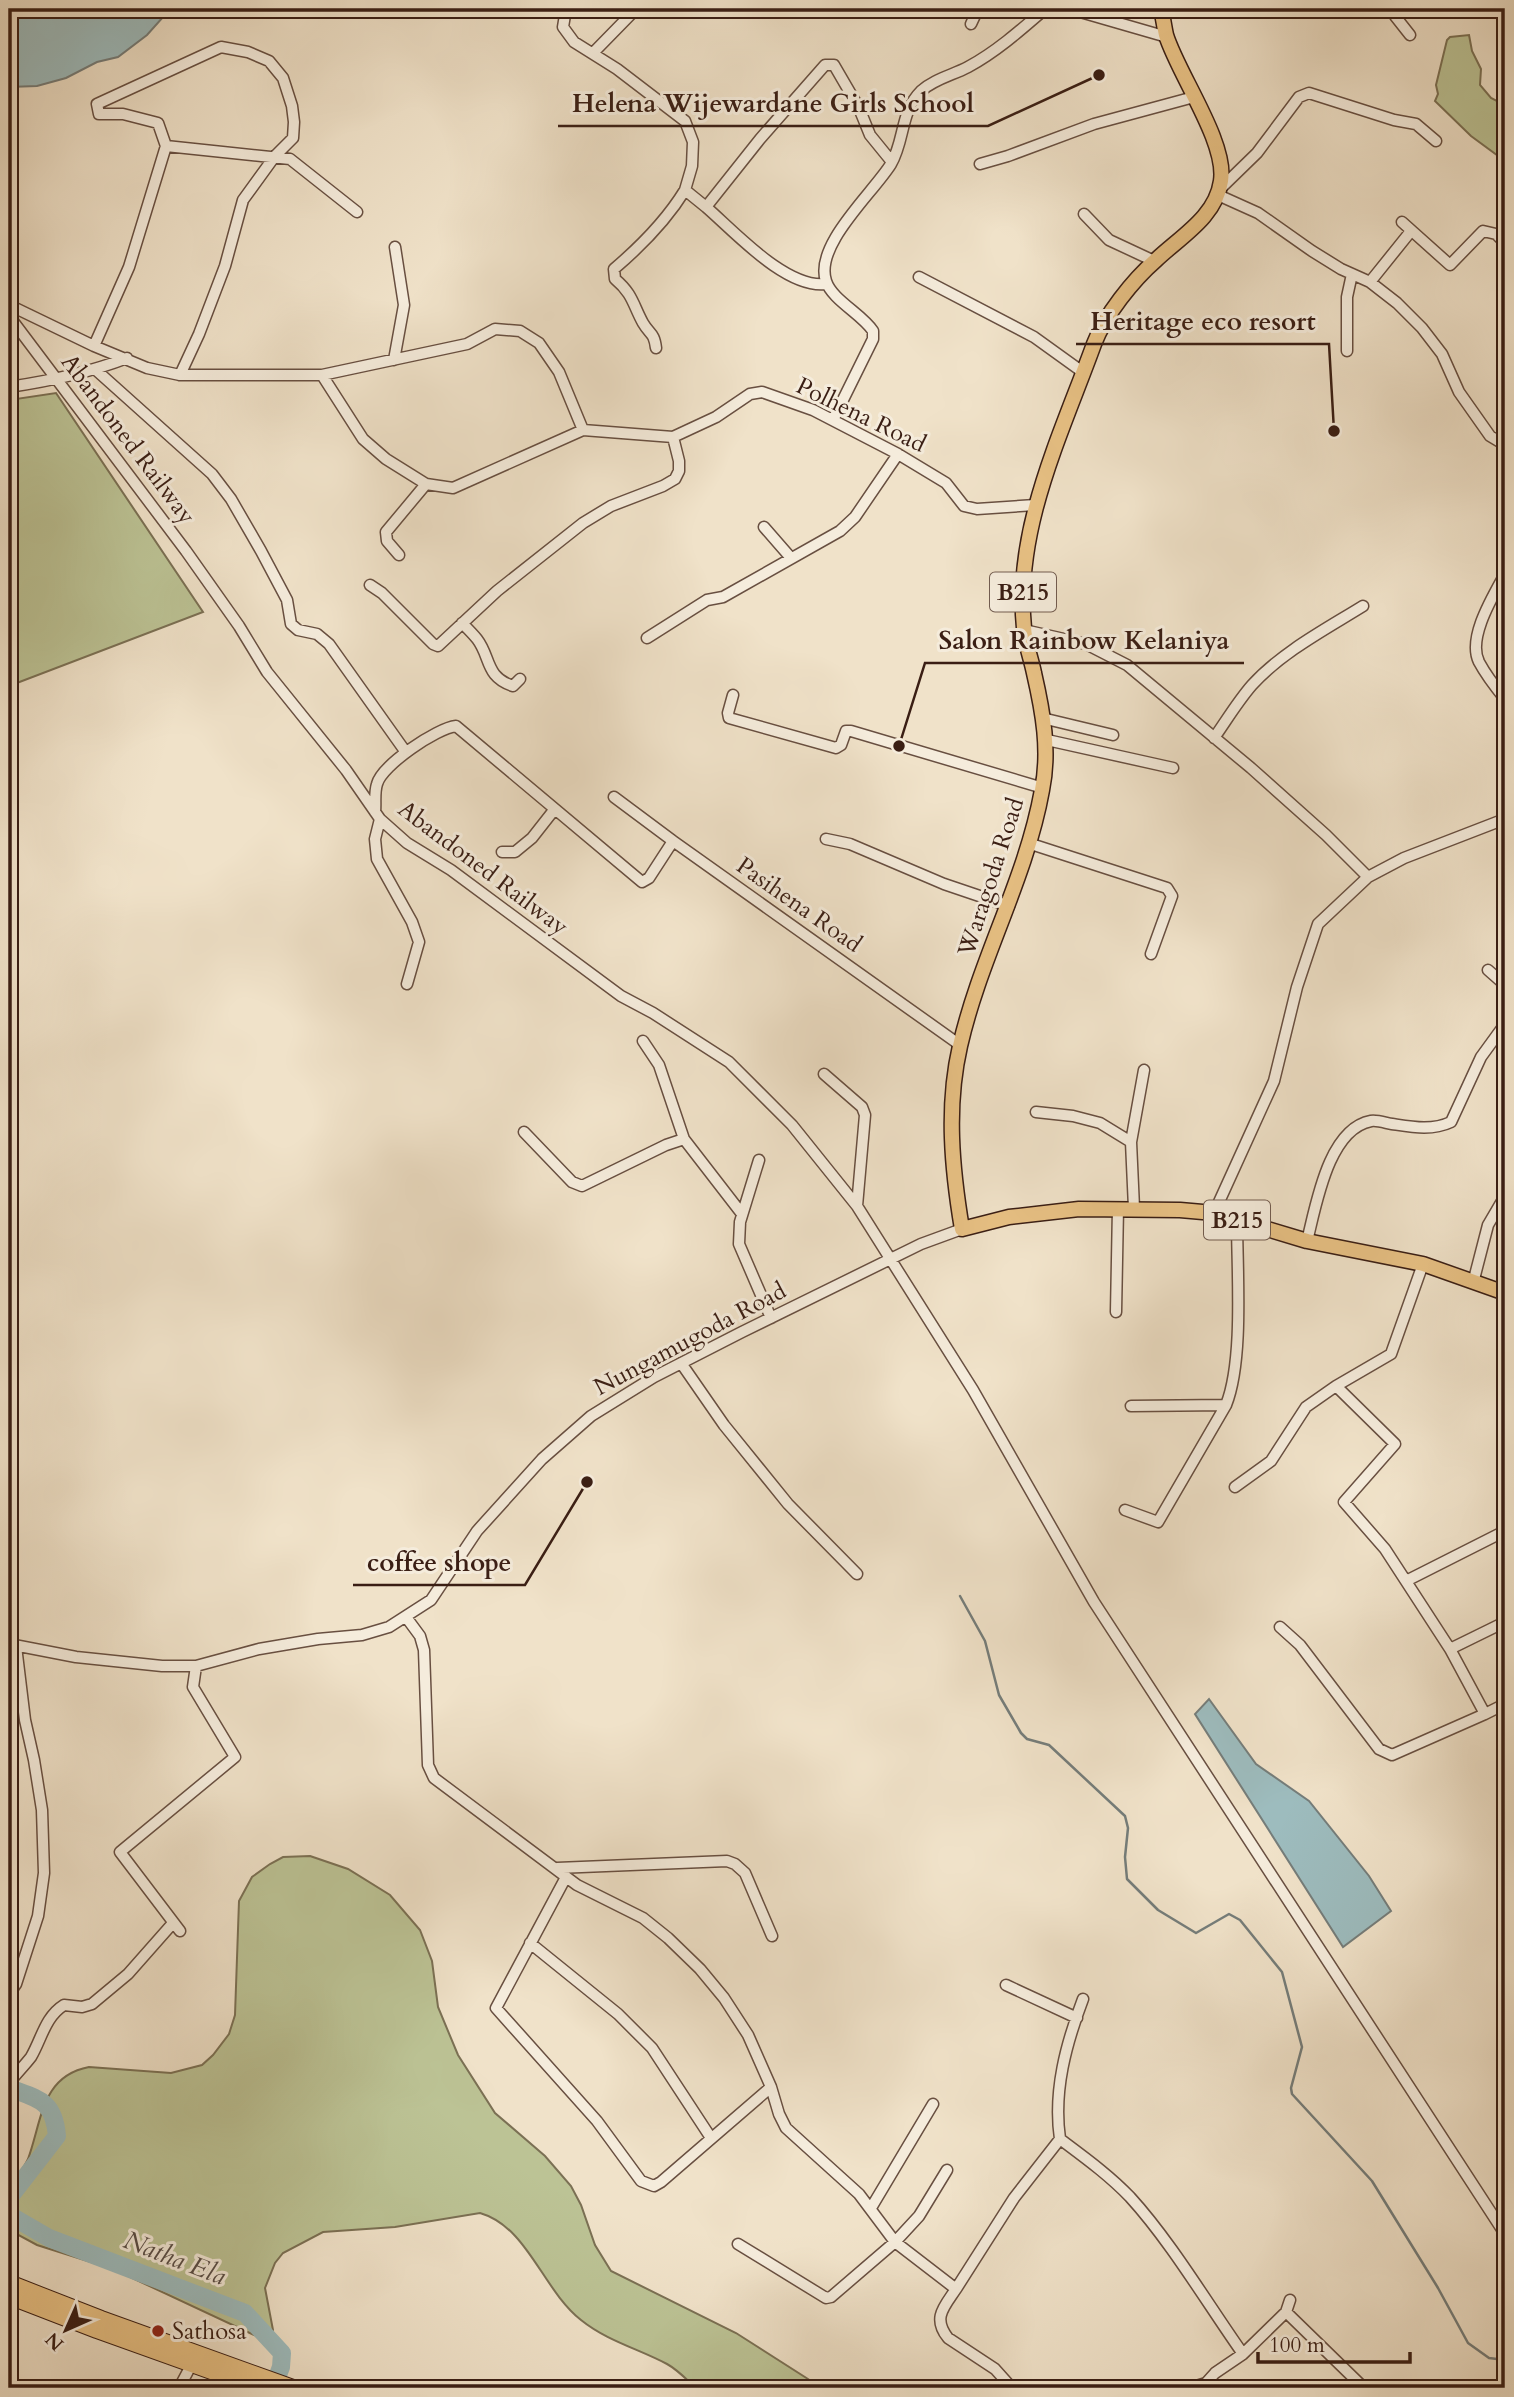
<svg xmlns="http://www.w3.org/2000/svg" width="1514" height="2397" viewBox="0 0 1514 2397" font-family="Cardo,serif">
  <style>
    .green { fill: #bcc395; stroke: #7b7054; stroke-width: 2 }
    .water { fill: #9dbcbe; stroke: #757d7a; stroke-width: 2 }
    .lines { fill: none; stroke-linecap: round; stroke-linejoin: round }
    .stream { stroke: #757d7a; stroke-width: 2.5 }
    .river { stroke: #9dbcbe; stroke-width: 18 }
    .minor-casing { stroke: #684f41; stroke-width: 13 }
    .major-casing { stroke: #3a1e14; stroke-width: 17 }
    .highway-casing { stroke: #3a1e14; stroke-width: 18 }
    .minor { stroke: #f5ecdc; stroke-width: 10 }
    .major { stroke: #e8c184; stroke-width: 14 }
    .highway { stroke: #e8c184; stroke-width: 16 }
    .poi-dot { fill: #8f2418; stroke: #f5ecdc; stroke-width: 2.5 }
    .labels { text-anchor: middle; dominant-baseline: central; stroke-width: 6; stroke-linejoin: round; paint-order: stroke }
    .shield { fill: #f5ecdc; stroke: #725c50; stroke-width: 2 }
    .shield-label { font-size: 23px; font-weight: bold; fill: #3a1e14 }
    .street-label { font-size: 24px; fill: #3a1e14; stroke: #f5ecdc }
    .poi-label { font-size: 24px; fill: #3a1e14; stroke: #f5ecdc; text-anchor: start }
    .water-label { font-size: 26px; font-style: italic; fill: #584d47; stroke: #f5ecdc }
    .leader { fill: none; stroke: #3a1e14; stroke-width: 2.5 }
    .callout-dot { fill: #3a1e14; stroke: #f5ecdc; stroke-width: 2.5 }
    .callout-label { font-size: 26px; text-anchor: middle; font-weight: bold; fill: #3a1e14; stroke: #f5ecdc; stroke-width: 6; stroke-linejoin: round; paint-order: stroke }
  </style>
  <rect width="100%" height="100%" fill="#f0e2c9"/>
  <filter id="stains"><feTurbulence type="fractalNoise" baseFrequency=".00286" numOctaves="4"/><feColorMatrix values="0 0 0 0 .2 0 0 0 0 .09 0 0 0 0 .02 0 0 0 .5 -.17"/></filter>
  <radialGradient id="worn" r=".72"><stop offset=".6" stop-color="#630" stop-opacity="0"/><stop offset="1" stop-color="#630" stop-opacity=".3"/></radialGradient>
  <path class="green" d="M1469 35 1472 51 1481 69 1480 85 1491 98 1505 105V161L1471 136 1435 101 1438 94 1436 85 1447 40 1450 37Z
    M56 393 203 612 9 686V400Z
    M310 1856 348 1869 390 1895 420 1930 432 1961 438 2007 458 2055 495 2113 545 2156 571 2186 581 2205 595 2245 611 2271 736 2333 808 2379 820 2388H696C687 2380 678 2370 667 2364 639 2349 607 2341 581 2320 542 2289 528 2227 480 2213L395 2227 323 2232 283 2253 275 2263 265 2288 273 2330 262 2336 254 2335 113 2269 37 2245 9 2230C9 2219 6 2203 9 2192 12 2180 23 2171 28 2159 42 2121 41 2076 89 2067L171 2073 202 2065 213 2055 229 2034 235 2015 239 1901 252 1877 270 1864 283 1857Z"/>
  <path class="water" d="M9 9H158L164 16 147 35 118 57 97 62 66 78 37 86 9 87Z
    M1209 1699 1256 1764 1309 1801 1369 1876 1391 1911 1343 1947 1195 1714Z"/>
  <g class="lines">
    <path class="stream" d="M960 1596 985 1641 999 1695 1021 1733 1027 1739 1049 1745 1125 1816 1128 1828 1125 1857 1127 1879 1158 1910 1196 1933 1229 1914 1240 1920 1282 1972 1302 2047 1291 2088 1292 2094 1372 2181 1438 2288 1468 2343 1489 2358 1505 2360"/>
    <path class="river" d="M9 2088C38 2099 54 2100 57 2136L9 2198
      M9 2208 11 2216 49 2238 245 2313 282 2353 281 2367 273 2388"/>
    <g class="minor-casing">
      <path id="minor" d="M566 9 563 27 574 42 617 69 685 121 693 142 692 166 685 190 706 207
        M1070 9 1167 37
        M1395 9V16L1410 35
        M1494 9 1505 17
        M1337 11 1339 9
        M971 24 978 9
        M593 53 636 9
        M166 146 290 159 357 212
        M980 164 1008 156 1094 124 1194 97
        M1220 189 1257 153 1299 97 1309 93 1394 120 1416 124 1436 141
        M1218 195 1258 213 1312 251 1341 269 1370 282 1397 303 1422 328 1442 354 1459 392 1490 436 1505 445
        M1084 214 1109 240 1154 261
        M1402 222 1450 265 1483 231 1496 234 1505 243
        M919 277 1034 337 1084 373
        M1370 282 1411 231
        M826 284C786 289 735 232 706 207L760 139 825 65H834L859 108 870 135 892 162
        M9 305 94 346 147 368 180 375H322L467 344 495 329 520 331 539 343 559 372 583 430
        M9 316 186 551 239 626 267 672 346 770 380 819 407 843 451 870 621 996 653 1013 729 1062 792 1125 857 1206 973 1390 1094 1602 1505 2234
        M94 346 129 267 166 146 158 123 123 114H99L97 104 221 47 248 52 269 61 283 78 292 106 294 122 293 138 275 156 243 200 225 266 199 334 180 375
        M656 348C654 332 650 335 643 323 633 305 633 294 615 279L614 269C641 246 666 221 685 190
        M1347 351V297L1352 274
        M394 360 404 305 395 247
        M96 370 212 474 231 499 261 551 287 600 291 624 298 630 317 634 329 644 405 751
        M322 375 363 439 386 459 426 484 453 488 583 430 673 437 716 417 750 394 762 392 813 410 898 454 946 483 964 506 977 509 1035 505
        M9 387C50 381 88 373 127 358
        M833 420 873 339V331C862 314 832 300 826 281 814 245 873 193 891 164 905 140 900 112 921 91 934 79 953 75 968 67 996 52 1022 29 1045 9
        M764 527 791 558
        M399 555 387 541 386 532 426 484
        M1505 574C1493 596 1467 638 1479 662 1486 675 1496 688 1505 699
        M370 585 382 593 433 644 438 646 497 591 583 523 611 506 663 486 675 479 679 471V461L673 437
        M462 623C467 628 473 634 477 639 491 657 485 677 513 686L520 679
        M1024 630 1086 644 1127 665 1251 768 1326 835 1368 877
        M647 638 707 600 723 597 840 531 855 517 898 454
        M733 695 728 713 729 718 836 748 841 745 846 731H851L1043 788
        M1042 718 1113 735
        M1214 738C1226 721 1238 701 1252 685 1282 652 1326 629 1363 606
        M1047 740 1173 768
        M614 797 673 841 960 1045
        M375 812C376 804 374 793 377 784 382 765 437 728 456 726L642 882 649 878 673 841
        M380 819 375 839 377 859 412 922 419 942 407 984
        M826 839 850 844 944 884 1009 906
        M1031 844 1167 888 1172 896 1151 954
        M502 852H515L532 838 554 810
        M1488 970 1505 985
        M643 1041 659 1065 684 1139
        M824 1074 862 1107 865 1115 857 1206
        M1036 1112 1073 1116 1100 1123 1131 1142
        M524 1132 572 1182 582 1186 666 1145 684 1139 742 1214
        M759 1160 740 1222 739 1244 771 1318
        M1134 1208 1131 1142 1144 1070
        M1214 1213 1274 1081 1297 987 1318 924 1368 877 1404 858 1505 819
        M1307 1241C1316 1206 1328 1129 1371 1121 1377 1120 1386 1123 1392 1124 1412 1127 1432 1131 1451 1122L1481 1057 1505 1024
        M1423 1264 1391 1354 1336 1386 1395 1444 1344 1502 1385 1549 1450 1649 1485 1714 1505 1704
        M1473 1283 1488 1225 1505 1196
        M1116 1312 1118 1208
        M681 1363 724 1425 788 1504 857 1574
        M1131 1406 1226 1405
        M1235 1487 1271 1461 1306 1407 1336 1386
        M1125 1510 1158 1522 1226 1405C1244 1360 1237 1271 1237 1220
        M1406 1581 1505 1531
        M406 1617 420 1636 424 1650 428 1765 434 1778 577 1885 643 1918 668 1938 700 1969 724 1998 748 2035 771 2087 779 2114 786 2128 859 2194 895 2242 956 2289C944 2307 932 2318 948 2338L995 2369 1012 2388
        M1280 1627 1300 1645 1379 1749 1392 1755 1485 1714
        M9 1644 76 1657 162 1666H196L259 1649 318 1639 362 1635 389 1627 431 1600 477 1531 542 1459 591 1416 654 1377 742 1332 921 1244 962 1229
        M1450 1649 1505 1622
        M557 1868 727 1861 735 1864 745 1873 772 1936
        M566 1877 496 2008 597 2121 641 2181 654 2186 661 2182 771 2087
        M180 1931 120 1852 235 1757 193 1687 196 1666
        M530 1943 618 2014 652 2048 711 2138
        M1006 1985 1077 2018
        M9 1994 16 1984 38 1916 44 1873 42 1810 34 1760 25 1720 16 1646
        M1083 1999C1066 2044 1053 2091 1060 2139 1084 2157 1109 2175 1130 2197 1171 2242 1207 2303 1243 2354
        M9 2083C16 2074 24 2066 31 2057 42 2038 45 2017 64 2005L82 2007 92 2004 128 1974 173 1923
        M871 2208 933 2104
        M738 2244 826 2298 831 2297 895 2242 919 2216 947 2170
        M956 2289 1014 2198 1060 2139
        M1286 2312 1364 2388
        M179 2388 194 2360
        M1190 2388 1206 2383 1215 2373 1243 2354 1286 2312 1290 2300"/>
    </g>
    <g class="major-casing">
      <path id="major" d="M1161 9C1163 17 1164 26 1166 35 1178 74 1227 142 1221 181 1216 217 1180 237 1156 260 1133 280 1105 315 1094 344 1061 435 1014 529 1024 628 1025 643 1031 658 1034 673 1043 712 1050 751 1042 790 1026 879 980 958 960 1046 946 1107 952 1169 962 1229L1009 1217 1079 1209 1180 1210 1214 1213 1307 1241 1423 1264 1505 1293"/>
    </g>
    <g class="highway-casing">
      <path id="highway" d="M9 2283 101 2319 293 2388
        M9 2296 97 2330 259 2388"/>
    </g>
    <use href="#minor" class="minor"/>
    <use href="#major" class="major"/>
    <use href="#highway" class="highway"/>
  </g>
  <circle class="poi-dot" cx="158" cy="2331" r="7"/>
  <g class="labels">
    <g class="shield">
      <rect x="990" y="572.5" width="66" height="39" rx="5"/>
      <rect x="1204" y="1200.5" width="66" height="39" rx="5"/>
    </g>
    <g class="shield-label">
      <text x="1023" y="592">B215</text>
      <text x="1237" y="1220">B215</text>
    </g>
    <g class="street-label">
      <text transform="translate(861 415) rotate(26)">Polhena Road</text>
      <text transform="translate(128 439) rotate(53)">Abandoned Railway</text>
      <text transform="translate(483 868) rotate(37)">Abandoned Railway</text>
      <text transform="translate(991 877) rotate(-72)">Waragoda Road</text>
      <text transform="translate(799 905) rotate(35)">Pasihena Road</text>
      <text transform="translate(690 1339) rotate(-28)">Nungamugoda Road</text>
    </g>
    <g class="poi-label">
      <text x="172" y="2331">Sathosa</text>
    </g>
    <g class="water-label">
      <text transform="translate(175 2258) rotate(21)">Natha Ela</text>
    </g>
  </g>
  <path class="leader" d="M1099 75L988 126H558M1334 431L1329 344H1076M899 746L925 663H1244M587 1482L525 1585H353"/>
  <g class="callout-dot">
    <circle cx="1099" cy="75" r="7"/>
    <circle cx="1334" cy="431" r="7"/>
    <circle cx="899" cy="746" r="7"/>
    <circle cx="587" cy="1482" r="7"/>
  </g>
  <g class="callout-label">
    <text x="773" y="112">Helena Wijewardane Girls School</text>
    <text x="1203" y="330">Heritage eco resort</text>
    <text x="1084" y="649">Salon Rainbow Kelaniya</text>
    <text x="439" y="1571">coffee shope</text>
  </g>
  <rect width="1514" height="2397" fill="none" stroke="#f0e2c9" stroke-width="35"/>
  <rect x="10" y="10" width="1493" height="2376" fill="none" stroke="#3a1e14" stroke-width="3.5"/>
  <rect x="18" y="18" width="1479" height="2362" fill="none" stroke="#3a1e14" stroke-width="2"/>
  <g transform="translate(66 2330) rotate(225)" stroke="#f5ecdc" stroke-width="5" paint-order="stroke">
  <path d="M0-5L12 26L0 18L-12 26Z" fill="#3a1e14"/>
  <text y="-10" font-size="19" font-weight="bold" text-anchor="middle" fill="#3a1e14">N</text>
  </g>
  <path d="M1258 2352v10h152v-10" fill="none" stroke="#3a1e14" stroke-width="3.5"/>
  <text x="1269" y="2352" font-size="21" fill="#3a1e14" stroke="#f5ecdc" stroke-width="5" paint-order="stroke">100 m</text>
  <rect width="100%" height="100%" filter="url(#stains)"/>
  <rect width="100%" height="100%" fill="url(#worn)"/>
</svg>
